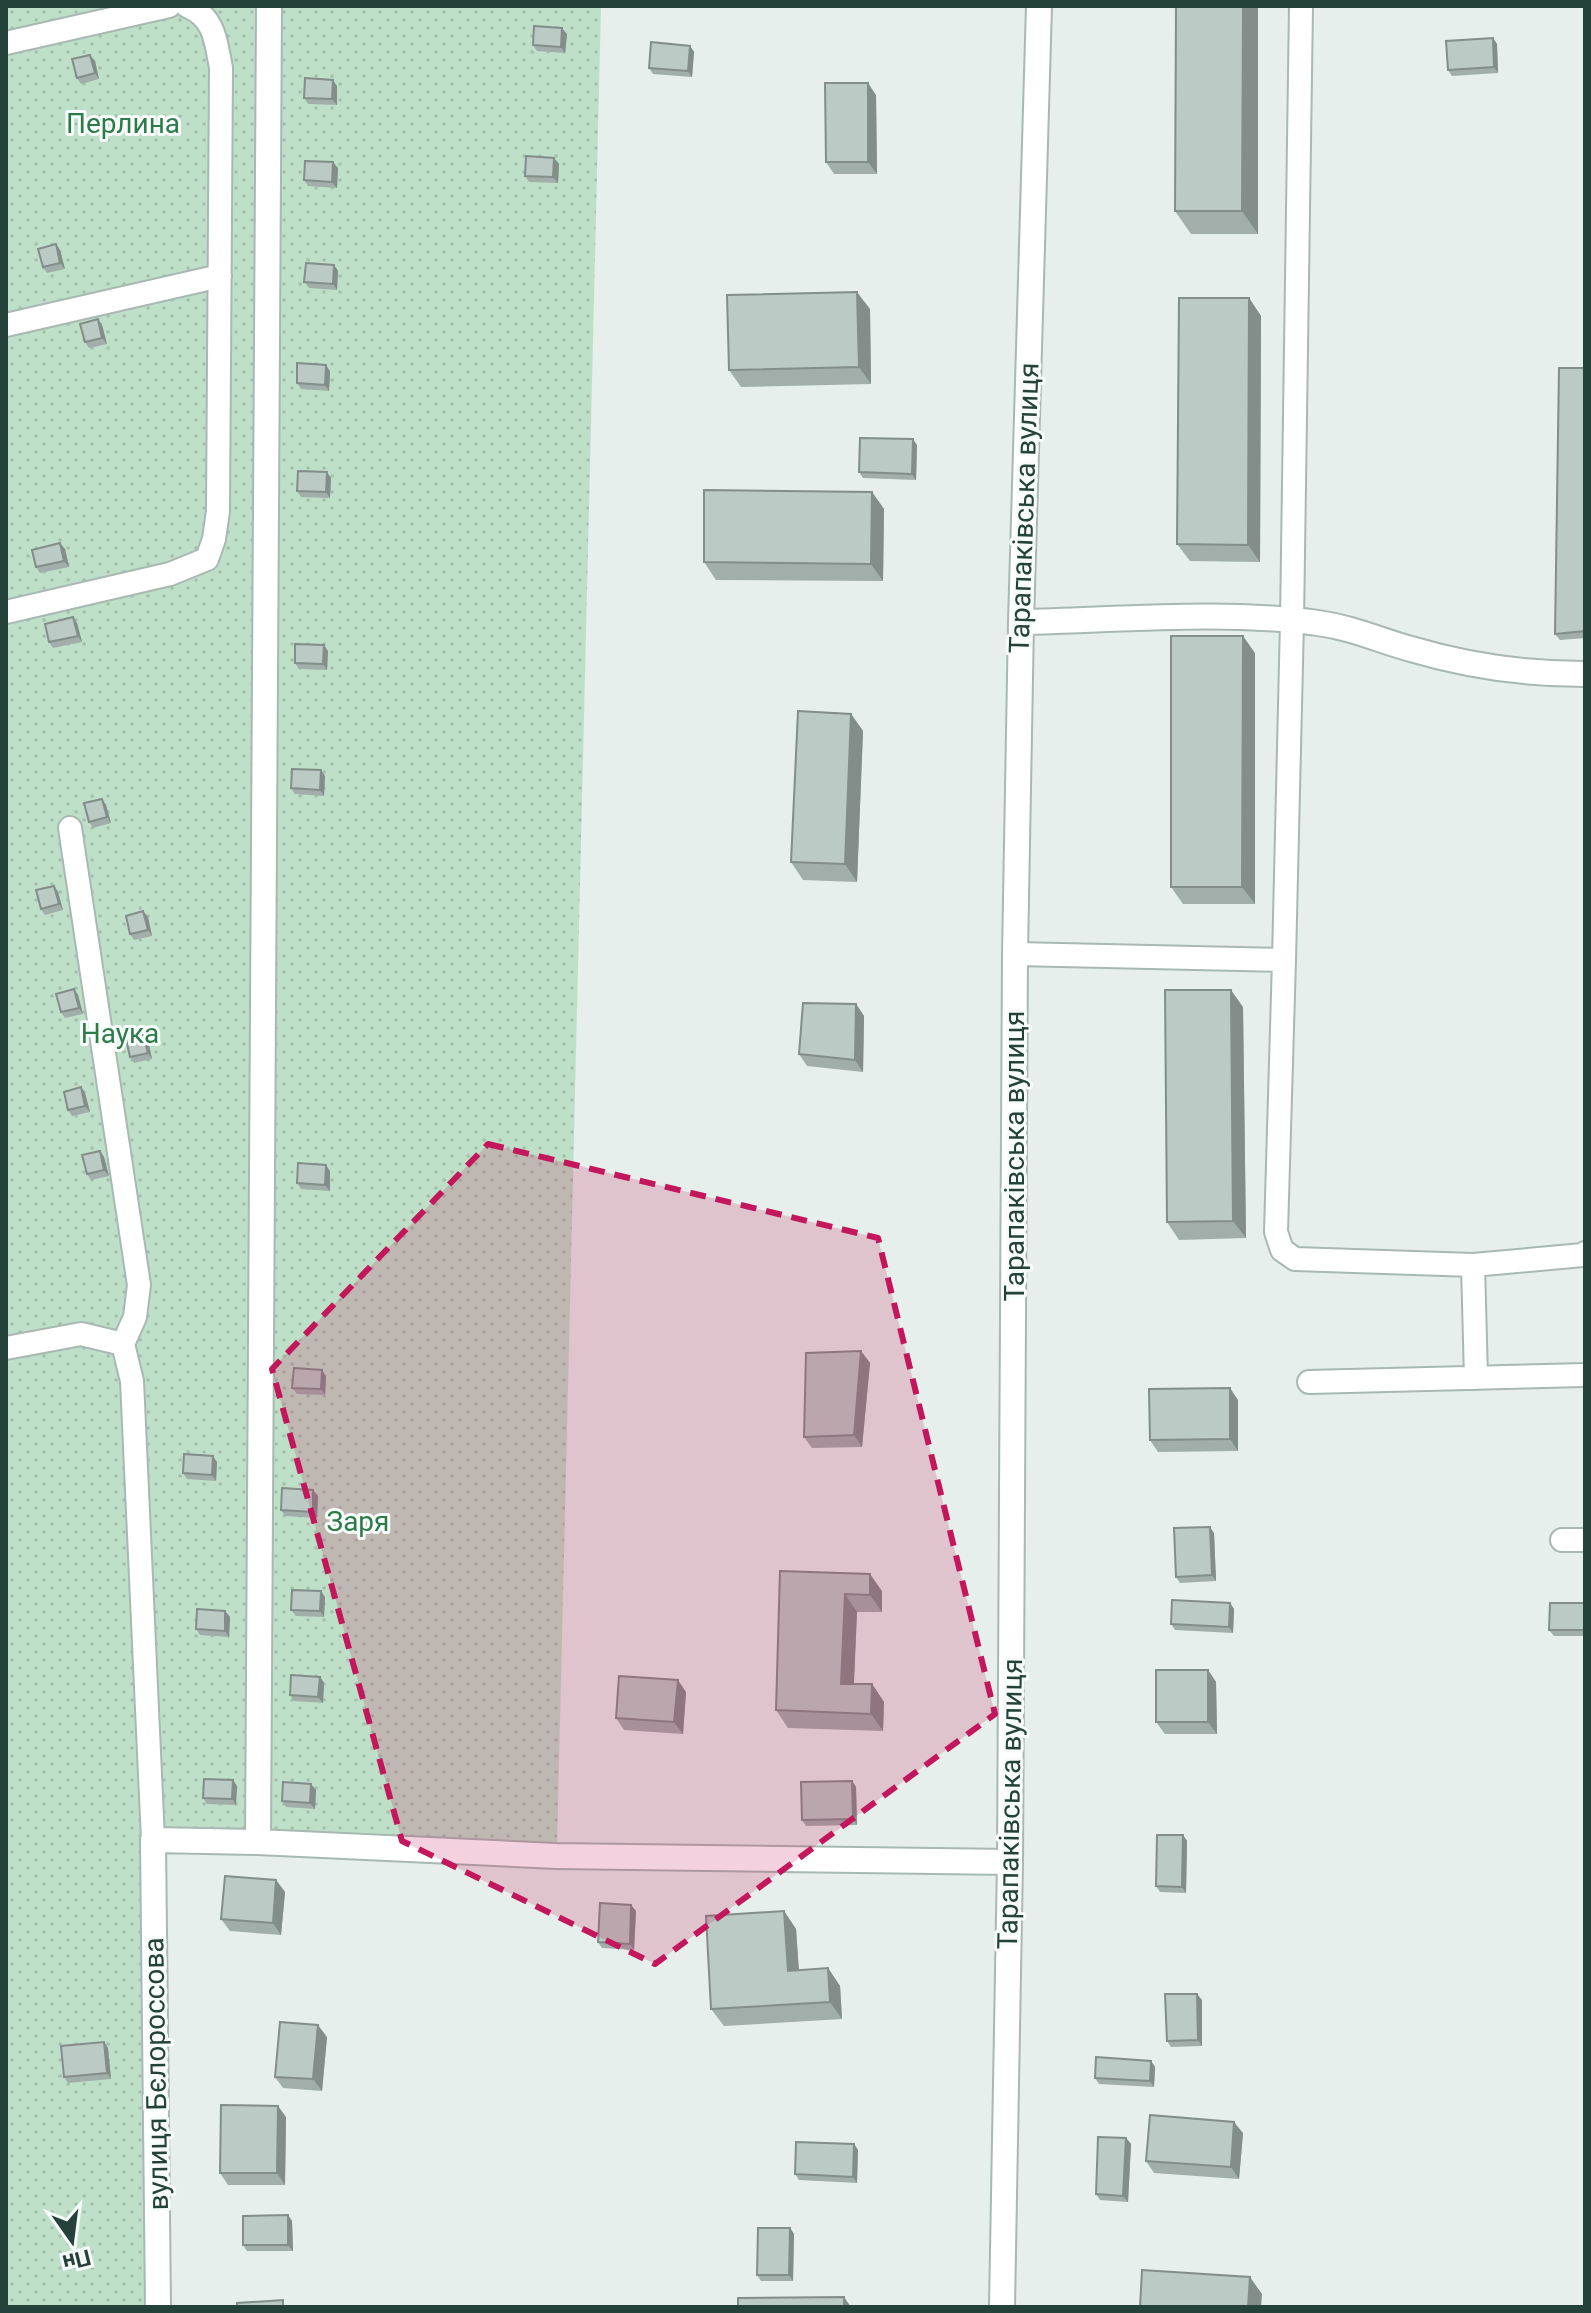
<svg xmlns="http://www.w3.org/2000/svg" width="1591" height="2313" viewBox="0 0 1591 2313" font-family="Roboto,sans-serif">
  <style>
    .garden { fill: url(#garden-dots) }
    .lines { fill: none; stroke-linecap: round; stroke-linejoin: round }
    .lane-casing { stroke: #a8b8b2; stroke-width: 26 }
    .street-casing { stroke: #a8b8b2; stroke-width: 28 }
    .lane { stroke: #fff; stroke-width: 22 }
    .street { stroke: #fff; stroke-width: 24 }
    .wall { fill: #a1aea9 }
    .shaded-wall { fill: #838d89 }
    .building { fill: #bbcac4; stroke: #838d89; stroke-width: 2 }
    .marked { fill: #c2185b; fill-opacity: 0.2; stroke: #c2185b; stroke-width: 6; stroke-dasharray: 16 10; stroke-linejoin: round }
    .labels { text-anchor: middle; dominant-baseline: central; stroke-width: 6; stroke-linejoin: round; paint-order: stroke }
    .park-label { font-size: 28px; fill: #2d7a4b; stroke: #f7fbf9 }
    .street-label { font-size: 28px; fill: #24423a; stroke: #f7fbf9 }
  </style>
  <defs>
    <pattern id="garden-dots" width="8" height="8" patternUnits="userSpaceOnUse" patternTransform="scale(2)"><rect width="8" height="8" fill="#bfe0c8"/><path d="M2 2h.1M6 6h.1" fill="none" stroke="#a4c1ad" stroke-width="1.8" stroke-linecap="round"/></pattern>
  </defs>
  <rect width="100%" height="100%" fill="#e6efeb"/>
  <path class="garden" d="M6 6H601L557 1847 153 1830 158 2307H6Z"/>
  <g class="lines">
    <g class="lane-casing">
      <path id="lane" d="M6 43 169 6
        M6 325 220 276
        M6 612 170 574 207 559 214 539 218 511 221 68C216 42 215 17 187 6
        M70 828 139 1285 135 1317 123 1344
        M1015 954 1284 960 1292 621 1301 6
        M1284 960 1276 1232 1282 1250 1295 1259 1473 1265 1476 1378
        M1473 1265 1583 1255 1585 1253
        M6 1348 81 1334 123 1344 132 1381 153 1840
        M1309 1382 1585 1375
        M1562 1540H1585"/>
    </g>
    <g class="street-casing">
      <path id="street" d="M1021 622C1118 620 1222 610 1318 623 1354 628 1378 640 1411 649 1468 666 1526 674 1585 674
        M258 1842 269 6
        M158 2307 153 1840 258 1842 556 1856 1010 1862
        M1002 2307 1010 1862 1015 954 1021 622 1039 6"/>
    </g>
    <use href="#lane" class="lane"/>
    <use href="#street" class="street"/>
  </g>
  <path class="wall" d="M1176 6H1258V234H1191L1175 211Z
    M567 34 565 53 537 51 533 45Z
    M1493 38 1497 44 1498 73 1452 76 1448 70Z
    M690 46 694 52 692 77 653 74 649 68Z
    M95 61 99 79 81 84 77 78Z
    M337 86V105L308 104 304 98Z
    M876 95 877 174H834L826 162Z
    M554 158 559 164 558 183 529 182 525 176Z
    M338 168 337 188 308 186 304 180Z
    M56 244 60 250 65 269 47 273 43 267Z
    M334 265 338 271 337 290 309 288 304 282Z
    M1249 298 1261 316 1260 562 1190 561 1177 544Z
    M870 309 871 384 741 387 729 370Z
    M102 325 107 344 89 348 85 342Z
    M1585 368V638L1560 640 1555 634Z
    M330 371 329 391 301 389 297 383Z
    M917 445 916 480 863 478 859 472Z
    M331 478 330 498 301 497 297 491Z
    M872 492 884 509 883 581 716 580 704 562Z
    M65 549 69 567 40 573 36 567Z
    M77 623 82 642 53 648 49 642Z
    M328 651 327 670 299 669 295 663Z
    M1255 653V904H1183L1171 887Z
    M851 714 863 731 857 882 803 880 791 862Z
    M325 776 324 796 295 794 291 788Z
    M102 799 106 805 111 823 93 828 89 822Z
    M54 886 58 892 63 910 45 915 41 909Z
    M148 917 152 936 134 940 130 934Z
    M74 989 78 995 83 1014 65 1018 61 1012Z
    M856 1004 864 1016 863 1072 807 1066 799 1054Z
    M1243 1007 1246 1238 1179 1240 1167 1222Z
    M148 1040 152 1059 134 1063 130 1057Z
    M85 1093 90 1112 72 1116 68 1110Z
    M100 1151 104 1157 109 1176 91 1180 87 1174Z
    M330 1171V1191L301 1189 297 1183Z
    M861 1351 870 1363 862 1447 812 1448 804 1437Z
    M326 1376 325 1395 297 1394 292 1388Z
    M1238 1400V1451L1158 1452 1150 1440Z
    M217 1462 216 1481 187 1479 183 1473Z
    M313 1490 318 1496 317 1518 285 1516 281 1510Z
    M1214 1533 1216 1581 1180 1583 1176 1577Z
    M780 1571 882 1591V1612H857L854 1684H872L884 1702 883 1731 788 1728 776 1710Z
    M321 1591 325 1597 324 1617 296 1616 291 1610Z
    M1230 1603 1234 1609 1233 1633 1175 1630 1171 1624Z
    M1585 1603V1636H1554L1549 1630Z
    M225 1611 230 1617 229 1637 200 1635 196 1629Z
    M1208 1670 1216 1682 1217 1734H1165L1156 1722Z
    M320 1677 324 1683 323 1703 294 1701 290 1695Z
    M686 1692 683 1734 624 1730 616 1718Z
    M852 1781 856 1787 857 1825 806 1826 802 1820Z
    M237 1786 236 1805 207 1804 203 1798Z
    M316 1790 315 1809 286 1807 282 1801Z
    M1183 1835 1187 1841 1186 1893 1160 1892 1156 1886Z
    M276 1880 285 1892 281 1935 230 1931 221 1919Z
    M631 1905 636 1911 634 1950 602 1948 598 1942Z
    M784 1911 796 1929 799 1970 828 1968 840 1986 842 2019 724 2026 711 2009Z
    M1202 2000V2046L1171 2047 1167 2041Z
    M327 2037 322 2091 283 2088 275 2077Z
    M104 2042 108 2048 111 2079 68 2083 64 2077Z
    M1151 2061 1155 2067 1154 2087 1099 2084 1095 2078Z
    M286 2117 285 2185H228L220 2173Z
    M1243 2133 1239 2179 1154 2173 1146 2161Z
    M1126 2138 1131 2144 1128 2202 1100 2200 1096 2194Z
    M854 2144 858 2150 857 2183 799 2180 795 2174Z
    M288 2215 292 2221 293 2251H247L243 2245Z
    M790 2228 794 2234 793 2281H761L757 2275Z"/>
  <path class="shaded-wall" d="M1243 6H1258V234L1242 211Z
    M562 28 567 34 565 53 561 47Z
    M1493 38 1497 44 1498 73 1494 67Z
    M690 46 694 52 692 77 688 71Z
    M90 55 95 61 99 79 95 73Z
    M333 80 337 86V105L332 99Z
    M868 83 876 95 877 174 868 162Z
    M554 158 559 164 558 183 553 177Z
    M333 162 338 168 337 188 332 182Z
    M56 244 60 250 65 269 60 263Z
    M334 265 338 271 337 290 333 284Z
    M857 292 870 309 871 384 859 367Z
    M1249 298 1261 316 1260 562 1248 545Z
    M98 319 102 325 107 344 102 338Z
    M326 365 330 371 329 391 325 385Z
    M913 439 917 445 916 480 912 474Z
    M327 472 331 478 330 498 326 492Z
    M872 492 884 509 883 581 871 564Z
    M60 543 65 549 69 567 64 561Z
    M73 617 77 623 82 642 78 636Z
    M1243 636 1255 653V904L1242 887Z
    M324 645 328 651 327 670 323 664Z
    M851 714 863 731 857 882 845 864Z
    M321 770 325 776 324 796 320 790Z
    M102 799 106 805 111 823 107 817Z
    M54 886 58 892 63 910 59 904Z
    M143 911 148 917 152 936 148 930Z
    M74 989 78 995 83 1014 79 1008Z
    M1231 990 1243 1007 1246 1238 1233 1221Z
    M856 1004 864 1016 863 1072 855 1060Z
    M143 1034 148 1040 152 1059 148 1053Z
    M81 1087 85 1093 90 1112 85 1106Z
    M100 1151 104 1157 109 1176 104 1170Z
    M326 1165 330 1171V1191L325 1185Z
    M861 1351 870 1363 862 1447 854 1435Z
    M322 1370 326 1376 325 1395 321 1389Z
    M1230 1388 1238 1400V1451L1230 1439Z
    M213 1456 217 1462 216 1481 212 1475Z
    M313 1490 318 1496 317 1518 313 1512Z
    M1210 1527 1214 1533 1216 1581 1212 1575Z
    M870 1574 882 1591V1612L870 1595Z
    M321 1591 325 1597 324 1617 320 1611Z
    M845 1594 857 1612 853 1701 841 1684Z
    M1230 1603 1234 1609 1233 1633 1229 1627Z
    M225 1611 230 1617 229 1637 225 1631Z
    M1208 1670 1216 1682 1217 1734 1208 1722Z
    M320 1677 324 1683 323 1703 318 1697Z
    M678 1680 686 1692 683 1734 674 1722Z
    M872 1684 884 1702 883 1731 871 1714Z
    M233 1780 237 1786 236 1805 232 1799Z
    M852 1781 856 1787 857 1825 853 1819Z
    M311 1784 316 1790 315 1809 310 1803Z
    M1183 1835 1187 1841 1186 1893 1182 1887Z
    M276 1880 285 1892 281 1935 273 1923Z
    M631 1905 636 1911 634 1950 630 1944Z
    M784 1911 796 1929 800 1988 788 1971Z
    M828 1968 840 1986 842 2019 830 2002Z
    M1197 1994 1202 2000V2046L1198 2040Z
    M318 2025 327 2037 322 2091 313 2079Z
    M104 2042 108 2048 111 2079 107 2073Z
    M1151 2061 1155 2067 1154 2087 1150 2081Z
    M278 2106 286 2117 285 2185 277 2173Z
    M1234 2122 1243 2133 1239 2179 1231 2167Z
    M1126 2138 1131 2144 1128 2202 1123 2196Z
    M854 2144 858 2150 857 2183 853 2177Z
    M288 2215 292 2221 293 2251 288 2245Z
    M790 2228 794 2234 793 2281 789 2275Z
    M1250 2277 1262 2294 1261 2307H1248Z
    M844 2297 851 2307H844Z"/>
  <path class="building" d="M1176 6H1243L1242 211H1175Z
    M534 26 562 28 561 47 533 45Z
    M1493 38 1494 67 1448 70 1446 41Z
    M651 42 690 46 688 71 649 68Z
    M90 55 95 73 77 78 72 59Z
    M305 78 333 80 332 99 304 98Z
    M825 83H868V162H826Z
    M526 156 554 158 553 177 525 176Z
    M305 161 333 162 332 182 304 180Z
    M56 244 60 263 43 267 38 249Z
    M306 263 334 265 333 284 304 282Z
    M857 292 859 367 729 370 727 295Z
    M1179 298H1249L1248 545 1177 544Z
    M98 319 102 338 85 342 80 324Z
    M297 363 326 365 325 385 297 383Z
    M1559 368H1585V631L1555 634Z
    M860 438 913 439 912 474 859 472Z
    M298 471 327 472 326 492 297 491Z
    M704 490 872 492 871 564 704 562Z
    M60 543 64 561 36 567 32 550Z
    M73 617 78 636 49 642 45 624Z
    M1171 636H1243L1242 887H1171Z
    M295 644 324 645 323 664 295 663Z
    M798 711 851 714 845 864 791 862Z
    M292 769 321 770 320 790 291 788Z
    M102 799 107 817 89 822 84 803Z
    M54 886 59 904 41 909 36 890Z
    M143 911 148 930 130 934 126 916Z
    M74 989 79 1008 61 1012 56 994Z
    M1165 990H1231L1233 1221 1167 1222Z
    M803 1003 856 1004 855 1060 799 1054Z
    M143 1034 148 1053 130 1057 126 1039Z
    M81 1087 85 1106 68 1110 64 1092Z
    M100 1151 104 1170 87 1174 82 1155Z
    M298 1163 326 1165 325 1185 297 1183Z
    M861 1351 854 1435 804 1437 806 1353Z
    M294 1368 322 1370 321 1389 292 1388Z
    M1230 1388V1439L1150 1440 1149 1389Z
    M184 1454 213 1456 212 1475 183 1473Z
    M282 1488 313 1490V1512L281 1510Z
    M1210 1527 1212 1575 1176 1577 1174 1528Z
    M780 1571 870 1574V1595L845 1594 841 1684H872L871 1714 776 1710Z
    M292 1590 321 1591 320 1611 291 1610Z
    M1172 1600 1230 1603 1229 1627 1171 1624Z
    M1550 1603H1585V1630H1549Z
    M197 1609 225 1611V1631L196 1629Z
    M1156 1670H1208V1722H1156Z
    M291 1675 320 1677 318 1697 290 1695Z
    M619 1676 678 1680 674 1722 616 1718Z
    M204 1779 233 1780 232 1799 203 1798Z
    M852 1781 853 1819 802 1820 801 1782Z
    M283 1782 311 1784 310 1803 282 1801Z
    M1157 1835H1183L1182 1887 1156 1886Z
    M225 1876 276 1880 273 1923 221 1919Z
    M600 1903 631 1905 630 1944 598 1942Z
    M784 1911 788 1971 828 1968 830 2002 711 2009 706 1916Z
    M1165 1994H1197L1198 2040 1167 2041Z
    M280 2022 318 2025 313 2079 275 2077Z
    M104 2042 107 2073 64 2077 61 2046Z
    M1096 2057 1151 2061 1150 2081 1095 2078Z
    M221 2105 278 2106 277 2173H220Z
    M1150 2115 1234 2122 1231 2167 1146 2161Z
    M1098 2137 1126 2138 1123 2196 1096 2194Z
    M796 2142 854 2144 853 2177 795 2174Z
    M288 2215V2245H243V2216Z
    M758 2228H790L789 2275H757Z
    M1142 2270 1250 2277 1248 2307H1140Z
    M844 2297V2307H738V2298Z
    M283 2300V2307H237V2303Z"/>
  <path class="marked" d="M488 1144 878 1238 995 1714 655 1964 402 1841 272 1369Z"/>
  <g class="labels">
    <g class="park-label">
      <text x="123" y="123">Перлина</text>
      <text x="120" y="1033">Наука</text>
      <text x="358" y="1521">Заря</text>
    </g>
    <g class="street-label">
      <text transform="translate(1024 508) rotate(-88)">Тарапаківська вулиця</text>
      <text transform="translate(1014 1156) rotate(-90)">Тарапаківська вулиця</text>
      <text transform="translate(1010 1804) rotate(-89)">Тарапаківська вулиця</text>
      <text transform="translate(156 2074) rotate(-91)">вулиця Бєлороссова</text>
    </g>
  </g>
  <rect width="1591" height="2313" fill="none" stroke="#24423a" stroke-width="16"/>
  <g transform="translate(72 2241) rotate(166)" stroke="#f7fbf9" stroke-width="6" paint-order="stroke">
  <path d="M0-6L14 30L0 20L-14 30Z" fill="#24423a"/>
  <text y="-12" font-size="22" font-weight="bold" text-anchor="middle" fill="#24423a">Пн</text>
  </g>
</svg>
